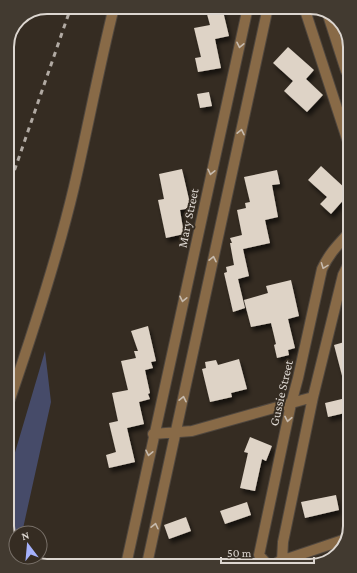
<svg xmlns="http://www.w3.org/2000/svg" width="357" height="573" viewBox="0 0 357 573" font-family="'Crimson Pro',serif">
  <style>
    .green { fill: #464b69 }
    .building { fill: #ded3c6; filter: url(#shadow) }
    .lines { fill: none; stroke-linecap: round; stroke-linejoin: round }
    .minor-casing { stroke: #50473e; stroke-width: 12 }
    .minor { stroke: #886a47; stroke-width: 10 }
    .rail { stroke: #b1aaa3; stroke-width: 3; stroke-dasharray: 5 5; stroke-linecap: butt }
    .oneway { stroke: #c7bbae }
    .labels { text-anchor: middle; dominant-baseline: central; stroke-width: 4; stroke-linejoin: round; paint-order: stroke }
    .street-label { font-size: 13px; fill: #dcd6d0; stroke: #352c22 }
    .rim { fill: none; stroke: #dcd6d0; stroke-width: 2 }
  </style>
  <defs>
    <filter id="shadow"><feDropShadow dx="2.5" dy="4.5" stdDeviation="2" flood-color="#0009"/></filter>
  </defs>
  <rect width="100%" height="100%" fill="#352c22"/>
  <path class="green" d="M45 351 51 402 22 533H16V549L11 544V466Z"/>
  <path class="building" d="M205 7H222L229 36 215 39 221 68 198 72 195 58 201 57 194 28 210 25Z
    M288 47 314 70 306 79 323 95 307 112 284 91 293 81 273 63Z
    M209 92 212 106 200 108 197 94Z
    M321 166 347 190V196L331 214 320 204 327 197 308 180Z
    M182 169 191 208 180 210 184 234 166 238 158 200 164 199 159 174Z
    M277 170 280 184 272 185 278 217 265 220 270 243 243 249 249 276 238 279 245 308 233 312 224 273 227 272 226 267 234 265 230 243H232L230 238 242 235 237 210 246 208 245 203 250 202 244 177Z
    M291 280 299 316 288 319 295 348 288 350 289 355 277 358 274 345 276 344 271 323 251 327 244 300 268 293 266 286Z
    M148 326 156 361 151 362 153 368 145 370 150 393 148 394 150 399 139 402 144 424 127 428 135 462 109 468 106 455 116 452 109 423 118 421 112 393 128 390 121 361 136 358 134 351H138L131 331Z
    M348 341 349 386 345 387 334 345Z
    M239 359 247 389 231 393 232 397 210 402 202 369 206 368 205 362 216 360 218 365Z
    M346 398 349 412 328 417 325 403Z
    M250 437 272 446 266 461 262 459 255 491 240 488 248 453 244 452Z
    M336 495 339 510 305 518 301 502Z
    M247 502 251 515 225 524 220 511Z
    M186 517 191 531 169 539 164 525Z"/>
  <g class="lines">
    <g class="minor-casing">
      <path id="minor" d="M304 7 347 139
        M327 12 346 71
        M10 399C34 329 57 259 74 187 88 127 99 67 114 7
        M153 434 192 431 313 397
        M282 561 283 542 313 397 343 275 348 265
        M278 562 346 539
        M266 563 259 555 291 404 298 378 322 269C329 254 336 247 347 235
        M147 564 268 7
        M126 565 248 7"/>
    </g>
    <use href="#minor" class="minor"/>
    <path class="rail" d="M8 189 71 7"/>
  </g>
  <defs><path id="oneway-chevron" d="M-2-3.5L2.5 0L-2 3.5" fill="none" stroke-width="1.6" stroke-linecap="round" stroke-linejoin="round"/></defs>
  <g class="oneway">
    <use href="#oneway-chevron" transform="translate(240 45) rotate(102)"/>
    <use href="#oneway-chevron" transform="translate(241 132) rotate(-78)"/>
    <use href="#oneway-chevron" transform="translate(211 172) rotate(103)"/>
    <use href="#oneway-chevron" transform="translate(213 259) rotate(-78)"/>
    <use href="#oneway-chevron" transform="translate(324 266) rotate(111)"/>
    <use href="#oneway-chevron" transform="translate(183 299) rotate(102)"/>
    <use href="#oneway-chevron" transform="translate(183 399) rotate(-78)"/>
    <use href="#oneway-chevron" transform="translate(288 419) rotate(101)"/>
    <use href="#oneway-chevron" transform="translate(149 453) rotate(102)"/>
    <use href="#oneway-chevron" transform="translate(155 526) rotate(-77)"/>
  </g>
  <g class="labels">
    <g class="street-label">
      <text transform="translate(188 218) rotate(-78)">Mary Street</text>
      <text transform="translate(281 393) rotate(-77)">Gussie Street</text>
    </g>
  </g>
  <path d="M0 0H357V573H0ZM47 14H310A33 33 0 0 1 343 47V526A33 33 0 0 1 310 559H47A33 33 0 0 1 14 526V47A33 33 0 0 1 47 14Z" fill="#423a30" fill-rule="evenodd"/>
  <path class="rim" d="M47 14H310A33 33 0 0 1 343 47V526A33 33 0 0 1 310 559H47A33 33 0 0 1 14 526V47A33 33 0 0 1 47 14Z"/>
  <g transform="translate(28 545) rotate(344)"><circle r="19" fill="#352c22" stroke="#787068"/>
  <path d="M0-3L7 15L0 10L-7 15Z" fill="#a5b1fc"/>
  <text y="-6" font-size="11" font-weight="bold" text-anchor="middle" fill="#dcd6d0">N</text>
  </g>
  <path d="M221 557v6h93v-6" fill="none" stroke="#dcd6d0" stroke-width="2"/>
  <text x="227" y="557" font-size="12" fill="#dcd6d0" stroke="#352c22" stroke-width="3" paint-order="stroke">50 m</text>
</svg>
